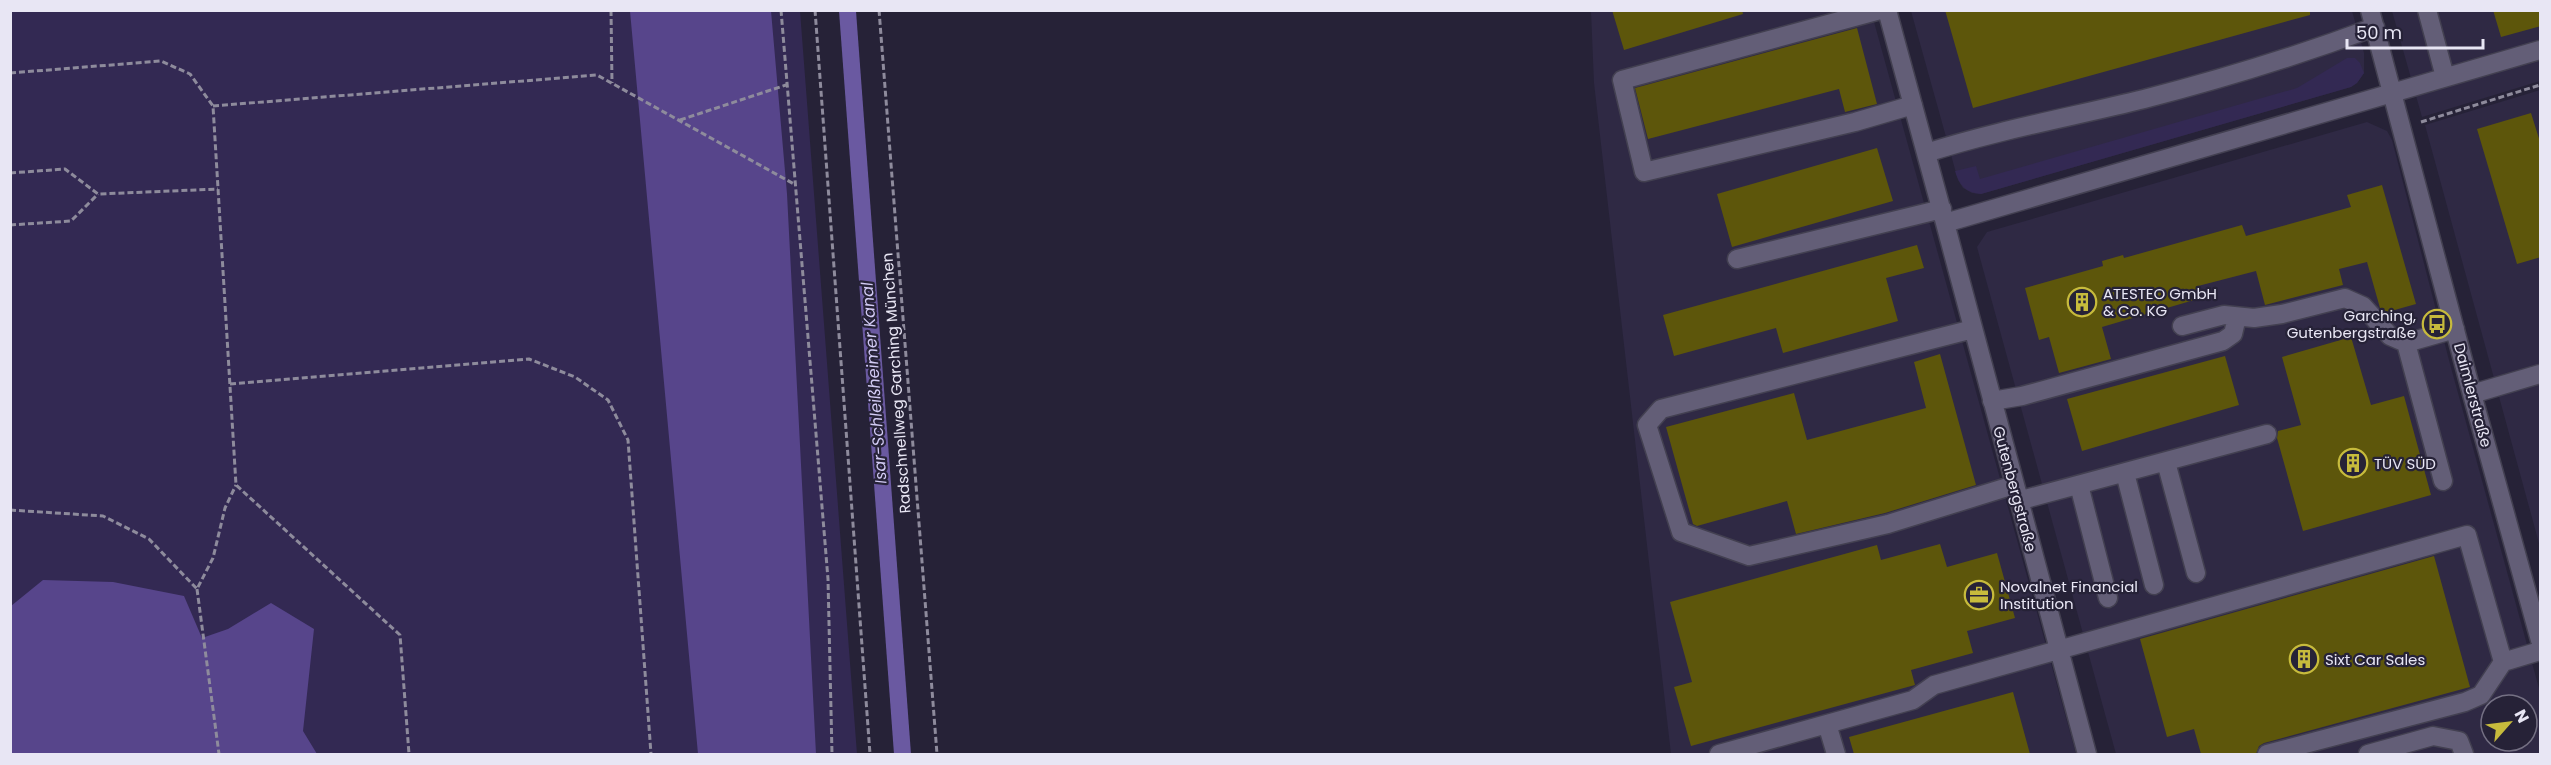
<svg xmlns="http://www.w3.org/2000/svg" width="2551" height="765" viewBox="0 0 2551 765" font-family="Poppins,sans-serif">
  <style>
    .built { fill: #2f2944; fill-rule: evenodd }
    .green { fill: #332953 }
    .forest { fill: #57458b }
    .water { fill: #6a59a1 }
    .building { fill: #5d560b }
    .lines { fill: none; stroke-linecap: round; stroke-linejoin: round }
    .minor-casing { stroke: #434051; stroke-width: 21 }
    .path { stroke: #8e8b9c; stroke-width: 3; stroke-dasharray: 6 3; stroke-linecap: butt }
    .minor { stroke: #635e77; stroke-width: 18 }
    .labels { text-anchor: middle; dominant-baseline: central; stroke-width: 4.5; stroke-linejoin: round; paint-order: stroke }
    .poi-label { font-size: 15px; fill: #e8e6f4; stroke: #262237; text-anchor: start }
    .street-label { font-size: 15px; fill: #e8e6f4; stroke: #262237 }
    .water-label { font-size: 16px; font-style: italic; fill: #d2cbf4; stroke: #262237 }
  </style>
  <rect width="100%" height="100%" fill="#262237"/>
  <path class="built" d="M1591 11H1871L2076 754H1671L1594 83Z
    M1911 11H2352L2364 53V73L2357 83 2351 87 1981 194 1972 193 1963 188 1958 180Z
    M2392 11H2540V81L2422 117Z
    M2540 90V547L2425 125Z
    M2367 122 2387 131 2392 140 2450 364 2540 692V754H2116L1977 247 1987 232ZM2491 705H2527V741H2491Z"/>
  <path class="green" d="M10 11H800L857 754H11Z
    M2347 58H2355L2360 63 2364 73 2357 83 2351 87 1981 194C1966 193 1959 185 1955 171L1976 166 1980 179 2297 88Z"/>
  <path class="forest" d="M630 11H771L787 194 816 754H698Z
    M43 580 113 582 184 596 202 638 228 629 271 603 314 629 303 731 317 754H11V606Z"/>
  <path class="water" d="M839 11H856L911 754H894Z"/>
  <path class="building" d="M1612 10H1742L1743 14 1624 50Z
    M1945 10H2310V15L1973 108Z
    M2493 10H2541V26L2501 37Z
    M1857 28 1877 104 1845 112 1839 89 1648 139 1635 88Z
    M2531 113 2541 145V257L2517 264 2477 129Z
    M1877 148 1893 201 1732 247 1717 194Z
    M2382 185 2416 304 2384 313 2380 308 2367 262 2339 269 2343 285 2265 305 2256 271 2198 286 2201 298 2102 327 2111 359 2059 373 2049 337 2039 340 2025 288 2103 266 2102 261 2123 255 2124 258 2242 225 2246 236 2351 207 2347 195Z
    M1917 245 1924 268 1886 278 1898 321 1783 353 1776 328 1674 356 1663 315Z
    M2351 337 2371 405 2404 396 2431 495 2303 531 2277 438 2278 431 2301 425 2282 357Z
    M1940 354 1976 485 1885 513 1796 534 1787 501 1697 526 1693 524 1666 427 1794 393 1807 440 1926 408 1914 362Z
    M2225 356 2239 405 2082 451 2067 399Z
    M1940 544 1947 567 1997 553 2015 618 1967 631 1973 653 1911 670 1915 685 1691 746 1674 687 1692 682 1670 602 1877 545 1881 560Z
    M2434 556 2470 687 2264 743 2259 746 2256 754H2201L2194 729 2167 737 2140 639Z
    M2013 692 2030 754H1854L1849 737Z"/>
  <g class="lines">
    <g class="minor-casing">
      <path id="minor" d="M1880 10 1622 80 1644 172 1855 122 1913 105
        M1887 10 1945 223
        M2370 10 2472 394 2540 640
        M2427 10 2445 77
        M1926 153C1998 130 2071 117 2144 99 2222 79 2300 55 2375 27
        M1737 259 1942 209
        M2182 326 2224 315 2254 318 2282 314 2345 298 2363 306 2390 336 2406 343 2455 329
        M1973 329 1661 409 1647 425 1681 532 1749 556 1888 524 2014 485
        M2406 343 2443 481
        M2472 394 2540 374
        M1992 401 2022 396 2223 341 2233 334 2237 317
        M2166 462 2196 573
        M2125 473 2154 585
        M2079 485 2108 598
        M2018 501 2267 434
        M1827 724 1836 754
        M1719 754 1913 700 1934 685 2467 535 2503 662
        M2087 754 1945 223 2540 50
        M2267 754 2465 702 2481 695 2503 662 2540 651
        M2368 754 2433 736 2459 741 2464 754"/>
    </g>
    <path class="path" d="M611 10 612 83
      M781 10 828 579 832 754
      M815 10 870 754
      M879 10 937 754
      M10 73 161 61 190 74 213 106 236 485 400 635 409 754
      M213 106 597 75 794 184
      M680 120 786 85
      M2421 122 2540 85
      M10 173 65 169 98 194 218 189
      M10 225 71 221 98 194
      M230 384 529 359 575 377 608 400 628 440 651 754
      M10 510 103 516 149 539 197 589 213 558 225 508 236 485
      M197 589 219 754"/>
    <use href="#minor" class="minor"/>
  </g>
  <defs>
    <g id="building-ring" transform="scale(1.5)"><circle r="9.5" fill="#262237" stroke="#c7bb3c" stroke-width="1.5"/><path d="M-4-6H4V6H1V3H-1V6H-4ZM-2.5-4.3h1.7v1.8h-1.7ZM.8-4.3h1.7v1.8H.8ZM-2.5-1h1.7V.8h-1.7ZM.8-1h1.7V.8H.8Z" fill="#c7bb3c"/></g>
    <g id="bus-ring" transform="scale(1.5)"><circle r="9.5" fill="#262237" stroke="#c7bb3c" stroke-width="1.5"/><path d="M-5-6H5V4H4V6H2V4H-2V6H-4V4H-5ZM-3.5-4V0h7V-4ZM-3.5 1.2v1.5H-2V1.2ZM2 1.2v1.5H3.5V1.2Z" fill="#c7bb3c"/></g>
    <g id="office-ring" transform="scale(1.5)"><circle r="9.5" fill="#262237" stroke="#c7bb3c" stroke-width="1.5"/><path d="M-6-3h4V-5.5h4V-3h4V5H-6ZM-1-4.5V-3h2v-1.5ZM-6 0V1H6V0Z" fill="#c7bb3c"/></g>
  </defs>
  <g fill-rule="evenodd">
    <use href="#building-ring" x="2082" y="302"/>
    <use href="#bus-ring" x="2437" y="324"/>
    <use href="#building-ring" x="2353" y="463"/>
    <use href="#office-ring" x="1979" y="595"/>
    <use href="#building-ring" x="2304" y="659"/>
  </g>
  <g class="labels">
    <g class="poi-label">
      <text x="2103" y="293">ATESTEO GmbH<tspan x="2103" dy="17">&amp; Co. KG</tspan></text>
      <text x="2416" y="315" text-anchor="end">Garching,<tspan x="2416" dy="17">Gutenbergstraße</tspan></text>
      <text x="2374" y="463">TÜV SÜD</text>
      <text x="2000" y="586">Novalnet Financial<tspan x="2000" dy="17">Institution</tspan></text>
      <text x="2325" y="659">Sixt Car Sales</text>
    </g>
    <g class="street-label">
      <text transform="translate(896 383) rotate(-94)">Radschnellweg Garching München</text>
      <text transform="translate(2473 395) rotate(75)">Daimlerstraße</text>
      <text transform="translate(2015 489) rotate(75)">Gutenbergstraße</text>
    </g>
    <g class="water-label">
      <text transform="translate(874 383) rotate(-94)">Isar-Schleißheimer Kanal</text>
    </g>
  </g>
  <rect width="2551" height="765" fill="none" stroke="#e8e6f4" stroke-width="24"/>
  <g transform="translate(2509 723) rotate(62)"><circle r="28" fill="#262237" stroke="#747083" stroke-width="1.5"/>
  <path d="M0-4.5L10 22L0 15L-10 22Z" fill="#c7bb3c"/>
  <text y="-9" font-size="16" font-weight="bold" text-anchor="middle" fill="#e8e6f4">N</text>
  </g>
  <path d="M2347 39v9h136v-9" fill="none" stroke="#e8e6f4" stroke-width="3"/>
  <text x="2356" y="39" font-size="18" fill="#e8e6f4" stroke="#262237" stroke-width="4.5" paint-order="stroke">50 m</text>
</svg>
